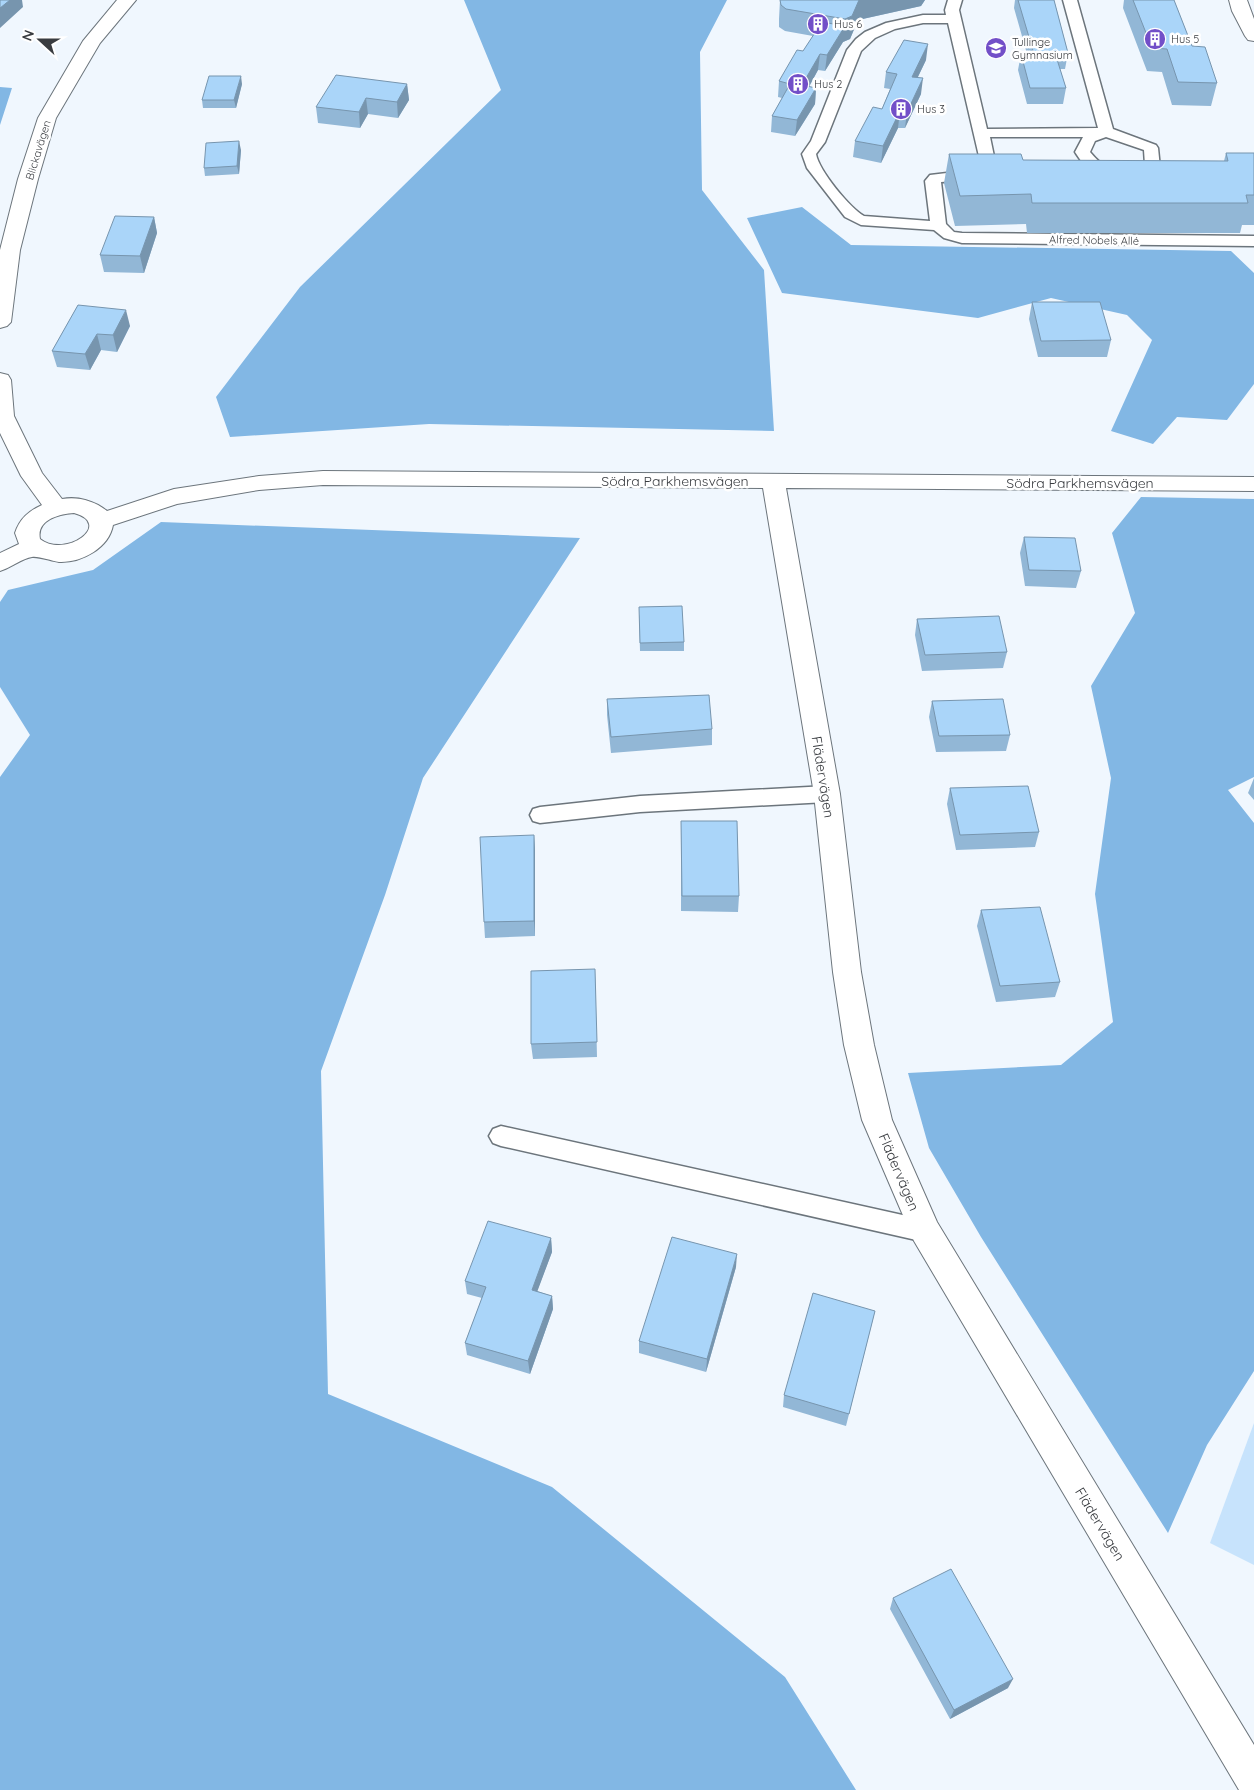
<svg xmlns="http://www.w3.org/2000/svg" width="1254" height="1790" viewBox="0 0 1254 1790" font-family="Quicksand,sans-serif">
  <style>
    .green { fill: #c7e3fc }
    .forest { fill: #82b7e4 }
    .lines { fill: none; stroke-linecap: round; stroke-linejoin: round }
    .lane-casing { stroke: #6c757c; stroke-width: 3 }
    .street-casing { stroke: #6c757c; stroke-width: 2 }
    .lane { fill: #fff; fill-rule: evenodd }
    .street { fill: #fff; fill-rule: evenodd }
    .wall { fill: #92b7d6 }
    .shaded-wall { fill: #7795ae }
    .building { fill: #aad5f9; stroke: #7795ae }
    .labels { text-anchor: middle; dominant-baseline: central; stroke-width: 5; stroke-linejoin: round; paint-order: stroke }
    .far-poi-label { font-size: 11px; fill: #393c40; stroke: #fff; text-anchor: start }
    .far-street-label { font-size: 11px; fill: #393c40; stroke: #fff }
    .street-label { font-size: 14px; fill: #393c40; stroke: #fff }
  </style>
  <rect width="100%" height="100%" fill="#f0f7fe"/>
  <path class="green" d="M1254 1423V1565L1210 1543Z"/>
  <path class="forest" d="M464 0H727L700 52 702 190 764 270 774 431 429 424 230 437 216 397 300 287 501 90Z
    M0 87 12 88 0 125Z
    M802 207 851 245 1231 251 1254 273V384L1227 420 1177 417 1153 444 1111 431 1152 340 1127 315 1051 298 978 318 782 293 747 218Z
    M1141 497 1254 499V777L1228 790 1254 823V1371L1207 1445 1168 1533 981 1237 929 1148 908 1073 1061 1065 1113 1022 1095 894 1111 778 1091 686 1135 613 1112 533Z
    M161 522 580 538 423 778 385 895 321 1071 328 1394 552 1487 785 1677 856 1790H0V777L30 735 0 687V602L8 590 93 570Z"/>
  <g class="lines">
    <g class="lane-casing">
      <path id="lane" d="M948 0H962L959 10 987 129 1098 128 1063 0H1077L1113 129 1156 145 1158 148 1160 168 1158 171 1153 172C1135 175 1105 184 1090 171 1084 166 1079 158 1075 152L1083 137H990L996 166C985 183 959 181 941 182L946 224 954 232 962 233 1254 236V246L962 243 944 238 934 230 861 225 845 217 807 168 802 154 811 141 847 50 856 39 865 32 886 23 923 15H946L945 10ZM923 23H948L981 165 972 170 930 175 925 181 930 221 864 216C850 208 819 171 816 154L825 142 861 51 875 38 895 29ZM1106 137 1144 150 1145 165C1116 169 1110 176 1090 152L1095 141Z
        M827 786 834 789 837 794 834 799 827 802 640 812 540 823 533 821 530 815 533 809 540 807 640 796Z
        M501 1126 925 1220 934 1223 937 1231 934 1239 925 1242 501 1146 493 1143 489 1136 493 1129Z"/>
    </g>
    <g class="street-casing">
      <path id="street" d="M117 0H136L100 43 56 118 38 179 20 250 11 322 7 326 0 328V250L18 179 38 118 83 41Z
        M1229 0H1247L1254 19V41L1248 40 1245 36 1232 11Z
        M0 373 8 375 11 380 14 416 42 473 62 499C78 496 95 501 107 511L174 489 259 476 323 471 1254 477V491L786 488 840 794 861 972 874 1045 892 1120 937 1222 1254 1745V1790H1239L914 1241 862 1120 844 1045 833 972 814 794 763 488 323 485 259 490 177 504 113 525C109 548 81 563 59 562 51 561 39 556 32 557 23 558 10 568 0 571V553L19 544 15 533C20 518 29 511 42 505L21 476 0 433ZM74 513C114 524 66 559 40 539 36 520 59 514 74 513Z"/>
    </g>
    <use href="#lane" class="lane"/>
    <use href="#street" class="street"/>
  </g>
  <path class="wall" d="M780 0H925L921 6 858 20 850 39 843 42 825 71 818 70 809 87 816 88 815 104 795 136 771 132 772 116 782 98 778 97 779 81 803 51 813 36 785 31 779 27V19Z
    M1015 0H1054L1068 53 1065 69H1060L1066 88 1063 104H1027L1018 70 1021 54H1027L1014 8Z
    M1124 0H1174L1192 46 1217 83 1211 106 1172 105 1162 72 1147 71 1123 8Z
    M926 60 918 77 921 94 905 128H898L881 163 853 157 855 141 882 109 890 89 884 88 886 72Z
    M242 84 236 108H203L202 100Z
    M407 84 409 100 398 118 368 114 360 128 318 123 316 107Z
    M241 150 239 174 205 176 204 168Z
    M1226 153H1254V225H1242L1240 233H1027L1026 224 955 226 944 183 949 154 1023 160 1224 161Z
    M154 217 157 233 144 273 104 272 100 255Z
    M1032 302 1111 340 1107 357H1038L1029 319Z
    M78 305 130 326 117 352 101 350 90 370 57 367 52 351Z
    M1024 537 1081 571 1076 588 1025 586 1020 553Z
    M639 615 684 642V651H640Z
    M917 619 1007 652 1003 668 922 671 915 635Z
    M607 699 712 729V745L611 753 607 715Z
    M932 701 1010 735 1006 751 936 752 929 717Z
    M1254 778V800L1248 793Z
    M950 788 1039 832 1035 847 956 850 947 804Z
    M681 821 739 896 738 912 681 911Z
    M534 835 535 851V936L485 938 484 922Z
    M981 910 1060 982 1055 997 996 1002 977 926Z
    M595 969 597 1057 533 1059 531 1044Z
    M551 1238 552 1252 537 1291 552 1296 553 1309 530 1374 467 1355 465 1343 482 1298 467 1294 465 1281Z
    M736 1267 706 1372 639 1353V1341Z
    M875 1311 846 1426 783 1407 784 1395Z
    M893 1598 1008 1688 950 1719 890 1609Z"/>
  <path class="shaded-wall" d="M8 0H22L23 7 0 28V8Z
    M859 0H925L921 6 858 20 850 39 843 42 845 19Z
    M845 26 843 42 825 71 827 55Z
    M928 44 926 60 910 93 912 77Z
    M820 54 818 70 801 101 802 85Z
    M241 76 242 84 236 108 234 100Z
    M923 78 921 94 905 128 907 112Z
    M407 84 409 100 398 118 397 102Z
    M816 88 815 104 795 136 797 120Z
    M366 98 368 114 360 128 359 112Z
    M900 111 898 128 881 163 883 146Z
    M239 141 241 150 239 174 237 166Z
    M154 217 157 233 144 273 140 256Z
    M126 310 130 326 117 352 113 335Z
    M97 334 101 350 90 370 85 354Z
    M534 835 535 851V936L534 921Z
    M551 1238 552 1252 533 1303 532 1290Z
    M737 1254 736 1267 706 1372 707 1359Z
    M552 1296 553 1309 530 1374 528 1361Z
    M1013 1679 1008 1688 950 1719 954 1710Z"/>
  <path class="building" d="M0 0H10L0 8Z
    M780 0H859L852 16 845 19 786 9 781 5Z
    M1018 0H1054L1068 53H1055L1066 88H1030L1021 54H1034Z
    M1133 0H1174L1192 46 1205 47 1217 83 1178 82 1167 49 1152 48Z
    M822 22 845 26 827 55 820 54 802 85 816 88 797 120 772 116 790 84 779 81 797 50 803 51Z
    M904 40 928 44 912 77 923 78 907 112 900 111 883 146 855 141 873 107 882 109 897 74 886 72Z
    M336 75 407 84 397 102 366 98 359 112 316 107Z
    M209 76H241L234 100H202Z
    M239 141 237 166 204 168 206 143Z
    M1226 153H1254V195H1246L1248 203H1032L1031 194 960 196 949 154H1021L1023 160 1228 161Z
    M115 216 154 217 140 256 100 255Z
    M1032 302H1100L1111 340 1041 341Z
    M78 305 126 310 113 335 97 334 85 354 52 351Z
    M1024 537 1075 538 1081 571 1029 570Z
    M682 606 684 642 640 643 639 607Z
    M999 616 1007 652 925 655 917 619Z
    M709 695 712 729 611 737 607 699Z
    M1003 699 1010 735 939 736 932 701Z
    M1028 786 1039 832 960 835 950 788Z
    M681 821H737L739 896H682Z
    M534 835V921L484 922 480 837Z
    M1040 907 1060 982 1000 986 981 910Z
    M595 969 597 1042 531 1044V971Z
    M488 1221 551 1238 532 1290 552 1296 528 1361 465 1343 486 1287 465 1281Z
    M672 1237 737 1254 707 1359 639 1341Z
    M813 1293 875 1311 849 1414 784 1395Z
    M951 1569 1013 1679 954 1710 893 1598Z"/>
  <defs>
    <g id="building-disc" transform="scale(1.125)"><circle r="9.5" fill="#724fc8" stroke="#fff"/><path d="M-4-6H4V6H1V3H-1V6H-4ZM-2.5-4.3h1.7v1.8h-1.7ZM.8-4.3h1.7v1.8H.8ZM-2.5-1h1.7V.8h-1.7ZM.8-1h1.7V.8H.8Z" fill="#fff"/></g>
    <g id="school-disc" transform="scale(1.125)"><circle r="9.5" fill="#724fc8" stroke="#fff"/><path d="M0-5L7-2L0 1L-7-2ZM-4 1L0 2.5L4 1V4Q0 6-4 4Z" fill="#fff"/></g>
  </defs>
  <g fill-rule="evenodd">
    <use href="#building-disc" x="818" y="24"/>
    <use href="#building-disc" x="1155" y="39"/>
    <use href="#school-disc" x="996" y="48"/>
    <use href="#building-disc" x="798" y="84"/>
    <use href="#building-disc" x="901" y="109"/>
  </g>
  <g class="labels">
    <g class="far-poi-label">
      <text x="834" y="24">Hus 6</text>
      <text x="1171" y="39">Hus 5</text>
      <text x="1012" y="42">Tullinge<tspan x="1012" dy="13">Gymnasium</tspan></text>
      <text x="814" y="84">Hus 2</text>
      <text x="917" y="109">Hus 3</text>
    </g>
    <g class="far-street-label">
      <text transform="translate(38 150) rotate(-73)">Blickavägen</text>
      <text transform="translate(1094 240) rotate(1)">Alfred Nobels Allé</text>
    </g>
    <g class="street-label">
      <text x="675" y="481">Södra Parkhemsvägen</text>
      <text x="1080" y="483">Södra Parkhemsvägen</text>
      <text transform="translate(823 777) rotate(81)">Flädervägen</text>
      <text transform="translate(899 1172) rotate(67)">Flädervägen</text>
      <text transform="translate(1100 1524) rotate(59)">Flädervägen</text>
    </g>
  </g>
  <g transform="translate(40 40) rotate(291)" stroke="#ffffff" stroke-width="4" paint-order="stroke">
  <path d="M0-4L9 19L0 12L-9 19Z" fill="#393c40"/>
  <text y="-8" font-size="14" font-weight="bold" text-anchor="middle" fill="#393c40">N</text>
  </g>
</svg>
